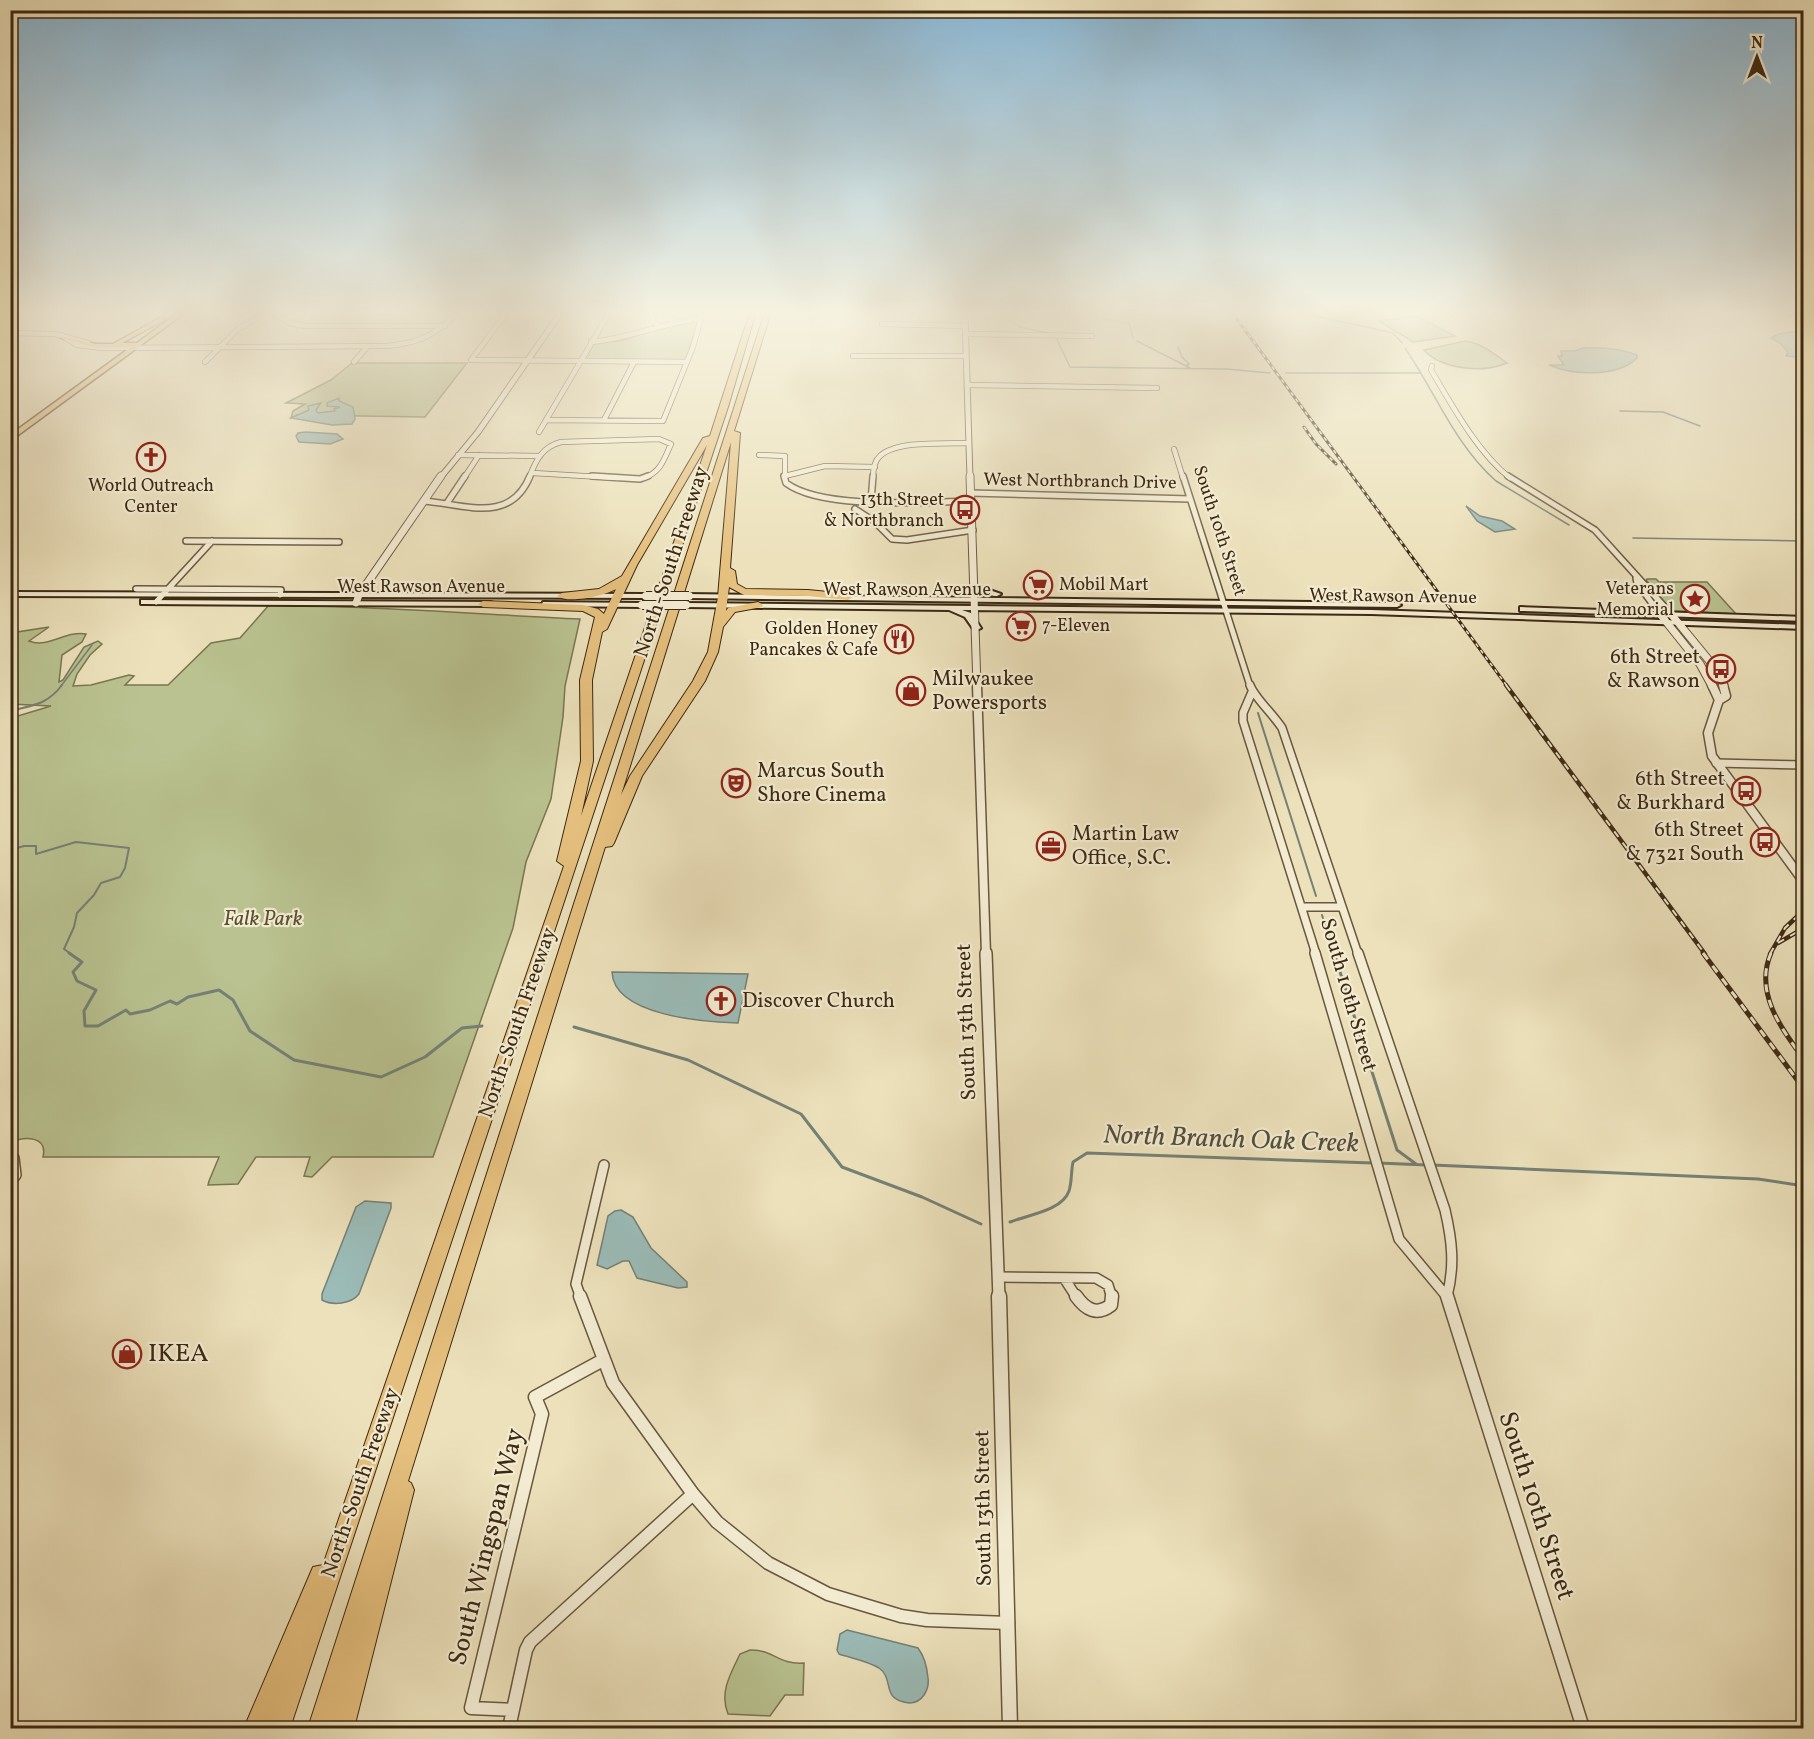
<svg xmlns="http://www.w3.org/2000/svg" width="1814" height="1739" viewBox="0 0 1814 1739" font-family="Vollkorn,serif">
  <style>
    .green { fill: #b9c290; stroke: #7a7651; stroke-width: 1.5 }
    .water { fill: #9bbcb8; stroke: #758176; stroke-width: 1.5 }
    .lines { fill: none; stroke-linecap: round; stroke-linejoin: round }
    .stream-far2 { stroke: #758176; stroke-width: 1.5 }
    .stream-far1 { stroke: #758176; stroke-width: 2 }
    .stream { stroke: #758176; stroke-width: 3 }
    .minor-far4-casing { stroke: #68573c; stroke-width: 6 }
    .minor-far3-casing { stroke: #68573c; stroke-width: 8 }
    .minor-far2-casing { stroke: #68573c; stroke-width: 10 }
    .minor-far1-casing { stroke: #68573c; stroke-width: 12 }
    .minor-casing { stroke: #68573c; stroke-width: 15 }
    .tertiary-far4-casing { stroke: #68573c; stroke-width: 7 }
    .tertiary-far3-casing { stroke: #68573c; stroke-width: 9 }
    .tertiary-far2-casing { stroke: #68573c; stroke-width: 11 }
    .tertiary-far1-casing { stroke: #68573c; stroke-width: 14 }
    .tertiary-casing { stroke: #68573c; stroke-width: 17 }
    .secondary-casing { stroke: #3c2912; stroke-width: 4 }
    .primary-casing { stroke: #3c2912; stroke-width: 3 }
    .motorway-casing { stroke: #3c2912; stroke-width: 2 }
    .minor-far4 { stroke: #f3ecd3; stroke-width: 4.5 }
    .minor-far3 { stroke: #f3ecd3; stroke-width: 5 }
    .minor-far2 { stroke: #f3ecd3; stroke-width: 7 }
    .minor-far1 { stroke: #f3ecd3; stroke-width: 9 }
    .minor { stroke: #f3ecd3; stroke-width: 12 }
    .tertiary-far4 { stroke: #f3ecd3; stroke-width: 5 }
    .tertiary-far3 { stroke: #f3ecd3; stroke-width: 7 }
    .tertiary-far2 { stroke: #f3ecd3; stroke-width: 8 }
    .tertiary-far1 { stroke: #f3ecd3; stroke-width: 11 }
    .tertiary { stroke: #f3ecd3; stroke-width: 14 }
    .secondary { fill: #f3ecd3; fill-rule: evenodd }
    .primary { fill: #e6c07e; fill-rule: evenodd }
    .motorway { fill: #e6c07e; fill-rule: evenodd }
    .rail-far2-casing { stroke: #3c2912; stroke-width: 3 }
    .rail-far1-casing { stroke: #3c2912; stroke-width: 4.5 }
    .rail-casing { stroke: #3c2912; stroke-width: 5 }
    .rail-far2 { stroke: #f3ecd3; stroke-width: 1.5; stroke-dasharray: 4; stroke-linecap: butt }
    .rail-far1 { stroke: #f3ecd3; stroke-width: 2; stroke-dasharray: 7; stroke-linecap: butt }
    .rail { stroke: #f3ecd3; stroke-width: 3; stroke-dasharray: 8; stroke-linecap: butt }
    .secondary-bridge-casing { stroke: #3c2912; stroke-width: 10; stroke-linecap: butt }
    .secondary-bridge { stroke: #f3ecd3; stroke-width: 8 }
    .labels { text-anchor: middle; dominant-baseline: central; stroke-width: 4.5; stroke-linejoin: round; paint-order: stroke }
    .far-street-label { font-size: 18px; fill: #3c2912; stroke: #f3ecd3 }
    .far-poi-label { font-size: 18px; fill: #3c2912; stroke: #f3ecd3; text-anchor: end }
    .street-label { font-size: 21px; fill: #3c2912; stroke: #f3ecd3 }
    .poi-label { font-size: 21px; fill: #3c2912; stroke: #f3ecd3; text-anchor: start }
    .park-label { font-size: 21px; font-style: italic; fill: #5b4f32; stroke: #f3ecd3 }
    .near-poi-label { font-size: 26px; fill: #3c2912; stroke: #f3ecd3; text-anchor: start }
    .near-street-label { font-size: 26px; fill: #3c2912; stroke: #f3ecd3 }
    .near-water-label { font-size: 27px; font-style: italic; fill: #544e3c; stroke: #f3ecd3 }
  </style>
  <rect width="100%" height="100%" fill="#ece1bb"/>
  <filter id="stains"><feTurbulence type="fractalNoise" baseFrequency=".00333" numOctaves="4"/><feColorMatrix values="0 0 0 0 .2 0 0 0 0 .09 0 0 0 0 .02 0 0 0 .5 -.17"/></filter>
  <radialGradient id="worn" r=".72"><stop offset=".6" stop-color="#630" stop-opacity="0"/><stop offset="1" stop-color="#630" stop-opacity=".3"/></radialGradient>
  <path class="green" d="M1417 316 1455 336 1413 342 1379 321Z
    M698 321 686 360H584L594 343 621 341 670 324Z
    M1465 341C1483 344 1493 353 1507 363 1484 373 1442 370 1424 350Z
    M352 363H467L425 417 297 415 291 418 293 411 305 404 286 403 331 380Z
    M1647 579H1656L1659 582H1707L1736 614 1675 611 1670 609 1646 580Z
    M269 605C373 606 476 614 580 619L565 686 563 717 551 799 526 862 513 928 433 1157H332L312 1177 304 1176 310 1157H256L238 1184 208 1185 209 1181 219 1157H43C48 1136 25 1136 11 1142V718L51 706 11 704V633L49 627 29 641C48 649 66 630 86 634L82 642 62 655 59 682 63 680 84 647 98 641 102 644 90 655 77 674 73 686 91 685 129 675 134 676 125 685H168L211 643 240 638Z
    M750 1650C773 1649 778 1665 804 1663L803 1695H785L770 1716 728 1714C719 1692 731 1673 740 1654Z"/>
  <path class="water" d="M1801 328 1803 329V358L1786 356 1788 352 1780 343 1771 338C1782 331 1788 333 1801 331Z
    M1583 348C1602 347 1619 348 1637 355V358C1617 378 1572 375 1549 365H1564L1558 356H1562L1561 351H1575Z
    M339 398V401L353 407 355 419 352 424 332 425 291 418 309 410 308 406 321 403 316 410 318 413 335 411 334 409 340 407 327 406V403Z
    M306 432 337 434 343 439 330 444 299 442 296 436 298 433Z
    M1466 506 1480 516 1502 521 1515 529 1495 532 1477 521Z
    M612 972 748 974 738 1023C705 1022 614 1016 612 972Z
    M365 1201 391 1203V1208L359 1294C351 1304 333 1306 322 1300V1294L356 1207Z
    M621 1210 633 1217 651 1248 687 1282V1287L678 1288 637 1278 629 1261H623L607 1269 597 1265 608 1216 615 1211Z
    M847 1630 918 1648C924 1656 927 1667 928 1678 929 1685 928 1689 924 1695 920 1701 915 1703 909 1703 880 1700 895 1679 879 1668 868 1661 851 1658 839 1654L837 1650 840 1634Z"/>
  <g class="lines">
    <path class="stream-far2" d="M1006 315 1020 327 1053 334
      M1311 315 1393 333 1402 343
      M1103 319 1129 323 1133 338
      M1056 337 1070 367 1227 369 1270 373
      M1137 341 1190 368
      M1178 347 1182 357 1189 364 1187 365
      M1405 348C1434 390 1455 445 1496 481L1569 525
      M1286 373H1421
      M1620 411 1663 412 1700 426
      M1633 538 1804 541
      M61 686 92 645"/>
    <path class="stream-far1" d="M10 711C33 705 47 705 62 685
      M1258 713 1316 896
      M10 850 24 846H36V854L76 842 129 848 125 868 120 877 101 883 94 895 77 913 74 927 64 949 71 954
      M1322 915 1334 954"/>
    <path class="stream" d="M69 953 82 962 73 972 77 981 96 990 84 1011 85 1026H98L126 1010 130 1014 150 1010 170 1001 177 1004 188 997 219 990 233 1000 250 1031 294 1060 381 1077 425 1057 462 1028 482 1026
      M1334 953 1397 1150 1416 1164
      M574 1027 688 1060 801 1114 842 1167 922 1197 981 1224
      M1378 1163 1427 1165
      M1432 1165 1758 1179 1804 1186
      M1010 1222C1027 1215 1062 1211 1069 1191 1072 1182 1071 1171 1073 1162L1087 1153 1373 1163"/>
    <g class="minor-far4-casing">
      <path id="minor-far4" d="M276 315 290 323 305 326H445
        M505 315 471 360 687 362
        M655 315 652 321 660 326
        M882 324 966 326
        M10 333 55 334 88 343
        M966 334 1092 336
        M61 335 77 345 102 348 386 346C415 344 435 336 455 315
        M591 342C629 339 663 322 701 319
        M853 356H966
        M205 362 238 329 262 315
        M354 362 368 346
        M1432 366 1431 370C1452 405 1477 452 1510 478
        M967 385 1157 388
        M546 420 663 421 693 347 702 315
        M604 420 634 362
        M539 432 608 315
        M1174 449 1183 478
        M458 455 540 456
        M759 455 785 456V478
        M533 473 618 478
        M785 476 825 466 875 467
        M464 478 479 455
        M529 478C536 460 542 447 561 442L659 439 671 444C664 459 661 472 644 478
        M873 478C873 470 874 461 880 456 897 440 946 444 968 443"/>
    </g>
    <g class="minor-far3-casing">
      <path id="minor-far3" d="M592 476 640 479 648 476
        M784 476 786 483C822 510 924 502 970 501
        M1183 476 1250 686
        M1508 476 1595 530 1671 614
        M970 493 1190 499
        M424 501C464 504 510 525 530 476
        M871 501 873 476
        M447 503 465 476
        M855 509 875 522 892 539 907 540 973 530
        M186 541 339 542
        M1636 578 1637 583 1660 614
        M136 589 281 590 280 595
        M156 602 212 541"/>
    </g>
    <g class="minor-far2-casing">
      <path id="minor-far2" d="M1250 685C1254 697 1273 714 1282 728L1358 954
        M1252 692 1243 713V721L1316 954
        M1716 763 1804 765
        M1302 907H1342"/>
    </g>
    <g class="minor-far1-casing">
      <path id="minor-far1" d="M1315 953 1399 1239 1448 1298
        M1358 953 1445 1210C1452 1240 1455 1266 1447 1296
        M10 1183 16 1175 14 1158
        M998 1277 1096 1278 1108 1285 1112 1298
        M1064 1278 1077 1298
        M581 1298 576 1284 604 1165"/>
    </g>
    <g class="minor-casing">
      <path id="minor" d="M580 1296 613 1383 693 1494 717 1522 768 1563 828 1594 901 1616 927 1620 1008 1623
        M1076 1296C1086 1310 1097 1316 1111 1305L1112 1296
        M1447 1296 1583 1728
        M513 1710 471 1708 542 1414 535 1397 603 1360
        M509 1728 526 1650 530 1642 693 1494"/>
    </g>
    <g class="tertiary-far4-casing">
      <path id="tertiary-far4" d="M965 315 970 478
        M440 478 478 432 559 315"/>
    </g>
    <g class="tertiary-far3-casing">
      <path id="tertiary-far3" d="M970 476 977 686
        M356 603 359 595 441 476
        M1660 614 1700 664 1712 686
        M1671 614 1712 664 1724 686"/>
    </g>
    <g class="tertiary-far2-casing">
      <path id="tertiary-far2" d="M977 685 986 954
        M1712 685 1719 700
        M1723 685 1726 696 1719 700 1708 733 1712 756 1804 882"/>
    </g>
    <g class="tertiary-far1-casing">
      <path id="tertiary-far1" d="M986 953 999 1298"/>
    </g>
    <g class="tertiary-casing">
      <path id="tertiary" d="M999 1296 1010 1728"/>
    </g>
    <g class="secondary-casing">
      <path id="secondary" d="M972 586H978L1001 594 997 596H994L972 590Z
        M10 592 646 594 650 596 646 598 10 596Z
        M686 594 1397 603 1401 605 1397 607 689 598H686Z
        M141 600 491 602 495 604 491 606 144 604H141Z
        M543 602 642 603 646 605 642 607 546 606 542 604Z
        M683 603 1371 610 1804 625V629L1371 614 962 610 971 613 981 628 977 630H974L965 617 949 610 686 607 682 605Z
        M1520 607 1804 617V621L1523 611H1520Z"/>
    </g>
    <g class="primary-casing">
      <path id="primary" d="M175 315H182L10 441V435L131 347 96 348 61 338V336L96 344H113L160 318H164V320L122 343H137Z
        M1790 315H1797L1804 319V324Z"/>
    </g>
    <g class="motorway-casing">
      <path id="motorway" d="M749 315H755L728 407 290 1728H244L313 1567 323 1565 564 866 557 861 581 761 580 680 595 617 583 611 483 607 478 604 483 601 583 605 598 609 604 614 616 589C604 596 568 604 557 596L562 593 599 589 622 576 703 438 710 436ZM707 445 581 816 593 761 592 680 602 632 607 629 637 565Z
        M764 315H770L734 431 740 433 730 568 735 571 737 584 746 589 808 590 848 594 853 597 848 600 808 596 744 595 729 587 726 611 728 608 758 602 763 605 762 607 735 612 723 627 718 652 705 681 642 776 614 843 612 846 605 847 408 1481 411 1483 414 1490 354 1728H308ZM731 442 718 597 708 652 693 681 630 776 621 795Z"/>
    </g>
    <use href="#minor-far4" class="minor-far4"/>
    <use href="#minor-far3" class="minor-far3"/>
    <use href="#minor-far2" class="minor-far2"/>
    <use href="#minor-far1" class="minor-far1"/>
    <use href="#minor" class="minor"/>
    <use href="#tertiary-far4" class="tertiary-far4"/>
    <use href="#tertiary-far3" class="tertiary-far3"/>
    <use href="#tertiary-far2" class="tertiary-far2"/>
    <use href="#tertiary-far1" class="tertiary-far1"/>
    <use href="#tertiary" class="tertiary"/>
    <use href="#secondary" class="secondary"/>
    <use href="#primary" class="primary"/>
    <use href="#motorway" class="motorway"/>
    <g class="rail-far2-casing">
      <path id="rail-far2" d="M1234 315 1507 686
        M1304 427 1316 444 1336 464"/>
    </g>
    <g class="rail-far1-casing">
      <path id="rail-far1" d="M1506 685 1705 954
        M1778 943 1804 928
        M1770 954 1785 928 1804 910"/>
    </g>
    <g class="rail-casing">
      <path id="rail" d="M1703 953 1804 1089
        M1771 953C1754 992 1781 1029 1804 1059"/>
    </g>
    <use href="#rail-far2" class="rail-far2"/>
    <use href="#rail-far1" class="rail-far1"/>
    <use href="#rail" class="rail"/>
    <g class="secondary-bridge-casing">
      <path id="secondary-bridge" d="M646 596H689
        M642 605H686"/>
    </g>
    <use href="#secondary-bridge" class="secondary-bridge"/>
  </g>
  <linearGradient id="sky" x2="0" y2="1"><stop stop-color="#89b7d5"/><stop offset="0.56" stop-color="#f6f2e0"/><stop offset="1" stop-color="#f6f2e0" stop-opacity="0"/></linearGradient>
  <rect width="1814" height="558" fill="url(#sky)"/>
  <defs>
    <g id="church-ring" transform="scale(1.5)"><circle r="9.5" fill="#f3ecd3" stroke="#8f2418" stroke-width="1.5"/><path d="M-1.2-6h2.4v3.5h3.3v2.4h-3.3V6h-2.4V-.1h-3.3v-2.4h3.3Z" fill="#8f2418"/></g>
    <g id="bus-ring" transform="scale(1.5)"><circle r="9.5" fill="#f3ecd3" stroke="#8f2418" stroke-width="1.5"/><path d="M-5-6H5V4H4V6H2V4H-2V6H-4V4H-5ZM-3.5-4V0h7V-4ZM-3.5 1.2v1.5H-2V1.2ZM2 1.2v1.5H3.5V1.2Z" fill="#8f2418"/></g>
    <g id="supermarket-ring" transform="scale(1.5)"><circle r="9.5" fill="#f3ecd3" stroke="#8f2418" stroke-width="1.5"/><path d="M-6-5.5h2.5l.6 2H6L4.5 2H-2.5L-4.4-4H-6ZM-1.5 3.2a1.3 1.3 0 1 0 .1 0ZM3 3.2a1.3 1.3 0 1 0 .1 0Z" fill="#8f2418"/></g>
    <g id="sight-ring" transform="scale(1.5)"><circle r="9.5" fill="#f3ecd3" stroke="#8f2418" stroke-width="1.5"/><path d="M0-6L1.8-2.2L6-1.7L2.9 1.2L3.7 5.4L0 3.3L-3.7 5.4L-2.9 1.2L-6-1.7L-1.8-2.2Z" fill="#8f2418"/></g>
    <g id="restaurant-ring" transform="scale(1.5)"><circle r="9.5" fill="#f3ecd3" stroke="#8f2418" stroke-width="1.5"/><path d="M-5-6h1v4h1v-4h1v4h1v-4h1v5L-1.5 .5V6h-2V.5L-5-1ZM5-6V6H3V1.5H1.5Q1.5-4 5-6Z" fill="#8f2418"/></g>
    <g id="shop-ring" transform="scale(1.5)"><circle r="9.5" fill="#f3ecd3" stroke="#8f2418" stroke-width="1.5"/><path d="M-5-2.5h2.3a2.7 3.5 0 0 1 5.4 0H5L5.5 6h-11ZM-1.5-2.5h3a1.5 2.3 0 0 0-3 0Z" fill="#8f2418"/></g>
    <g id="theatre-ring" transform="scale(1.5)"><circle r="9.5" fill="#f3ecd3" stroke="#8f2418" stroke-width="1.5"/><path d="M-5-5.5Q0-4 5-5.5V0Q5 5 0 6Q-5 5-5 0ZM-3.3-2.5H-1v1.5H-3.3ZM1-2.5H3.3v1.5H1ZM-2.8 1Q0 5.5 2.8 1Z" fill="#8f2418"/></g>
    <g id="office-ring" transform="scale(1.5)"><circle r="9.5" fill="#f3ecd3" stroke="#8f2418" stroke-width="1.5"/><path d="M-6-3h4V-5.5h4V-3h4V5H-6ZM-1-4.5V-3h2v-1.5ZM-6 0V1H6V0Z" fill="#8f2418"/></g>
  </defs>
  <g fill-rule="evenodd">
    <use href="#church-ring" x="151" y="457"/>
    <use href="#bus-ring" x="965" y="510"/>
    <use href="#supermarket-ring" x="1038" y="585"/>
    <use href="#sight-ring" x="1695" y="599"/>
    <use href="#supermarket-ring" x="1021" y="626"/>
    <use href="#restaurant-ring" x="899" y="639"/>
    <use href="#bus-ring" x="1721" y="669"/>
    <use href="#shop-ring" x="911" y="691"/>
    <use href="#theatre-ring" x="736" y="783"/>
    <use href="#bus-ring" x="1746" y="791"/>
    <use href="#bus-ring" x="1765" y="842"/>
    <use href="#office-ring" x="1051" y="846"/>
    <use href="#church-ring" x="721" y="1001"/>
    <use href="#shop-ring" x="127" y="1354"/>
  </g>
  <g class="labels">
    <g class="far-street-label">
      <text transform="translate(1080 482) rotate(1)">West Northbranch Drive</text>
      <text transform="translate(1219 531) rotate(72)">South 10th Street</text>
      <text x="421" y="587">West Rawson Avenue</text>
      <text x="907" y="590">West Rawson Avenue</text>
      <text transform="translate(1393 597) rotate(1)">West Rawson Avenue</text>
    </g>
    <g class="far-poi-label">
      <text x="151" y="486" text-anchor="middle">World Outreach<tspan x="151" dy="21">Center</tspan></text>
      <text x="944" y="500">13th Street<tspan x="944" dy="21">&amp; Northbranch</tspan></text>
      <text x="1059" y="585" text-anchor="start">Mobil Mart</text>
      <text x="1674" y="589">Veterans<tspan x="1674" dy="21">Memorial</tspan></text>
      <text x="1042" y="626" text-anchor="start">7-Eleven</text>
      <text x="878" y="629">Golden Honey<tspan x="878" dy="21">Pancakes &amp; Cafe</tspan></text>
    </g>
    <g class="street-label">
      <text transform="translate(672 562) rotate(-72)">North-South Freeway</text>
      <text transform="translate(1348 995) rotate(74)">South 10th Street</text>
      <text transform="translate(967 1022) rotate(-92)">South 13th Street</text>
      <text transform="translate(518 1023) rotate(-71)">North-South Freeway</text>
      <text transform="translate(361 1483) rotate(-71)">North-South Freeway</text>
      <text transform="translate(984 1508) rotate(-91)">South 13th Street</text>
    </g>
    <g class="poi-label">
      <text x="1700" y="657" text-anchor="end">6th Street<tspan x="1700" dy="24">&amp; Rawson</tspan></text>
      <text x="932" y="679">Milwaukee<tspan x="932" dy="24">Powersports</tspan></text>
      <text x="757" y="771">Marcus South<tspan x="757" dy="24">Shore Cinema</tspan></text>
      <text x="1725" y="779" text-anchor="end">6th Street<tspan x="1725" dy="24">&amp; Burkhard</tspan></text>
      <text x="1744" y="830" text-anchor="end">6th Street<tspan x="1744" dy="24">&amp; 7321 South</tspan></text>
      <text x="1072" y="834">Martin Law<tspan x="1072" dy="24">Office, S.C.</tspan></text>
      <text x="742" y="1001">Discover Church</text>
    </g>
    <g class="park-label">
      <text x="263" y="919">Falk Park</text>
    </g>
    <g class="near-poi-label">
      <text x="148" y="1354">IKEA</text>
    </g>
    <g class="near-street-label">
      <text transform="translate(1536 1506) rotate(72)">South 10th Street</text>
      <text transform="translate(487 1547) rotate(-76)">South Wingspan Way</text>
    </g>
    <g class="near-water-label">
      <text transform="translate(1231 1140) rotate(2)">North Branch Oak Creek</text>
    </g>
  </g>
  <rect width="1814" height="1739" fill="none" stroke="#ece1bb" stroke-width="36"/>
  <rect x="12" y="12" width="1790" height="1715" fill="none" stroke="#3c2912" stroke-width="3"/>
  <rect x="18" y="18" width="1778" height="1703" fill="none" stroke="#3c2912" stroke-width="1.5"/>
  <g transform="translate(1757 57)" stroke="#f3ecd3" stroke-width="4.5" paint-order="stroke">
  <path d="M0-4.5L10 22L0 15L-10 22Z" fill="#3c2912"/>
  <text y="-9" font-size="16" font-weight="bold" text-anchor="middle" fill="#3c2912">N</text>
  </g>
  <rect width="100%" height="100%" filter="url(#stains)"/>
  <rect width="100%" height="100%" fill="url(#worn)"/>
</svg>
